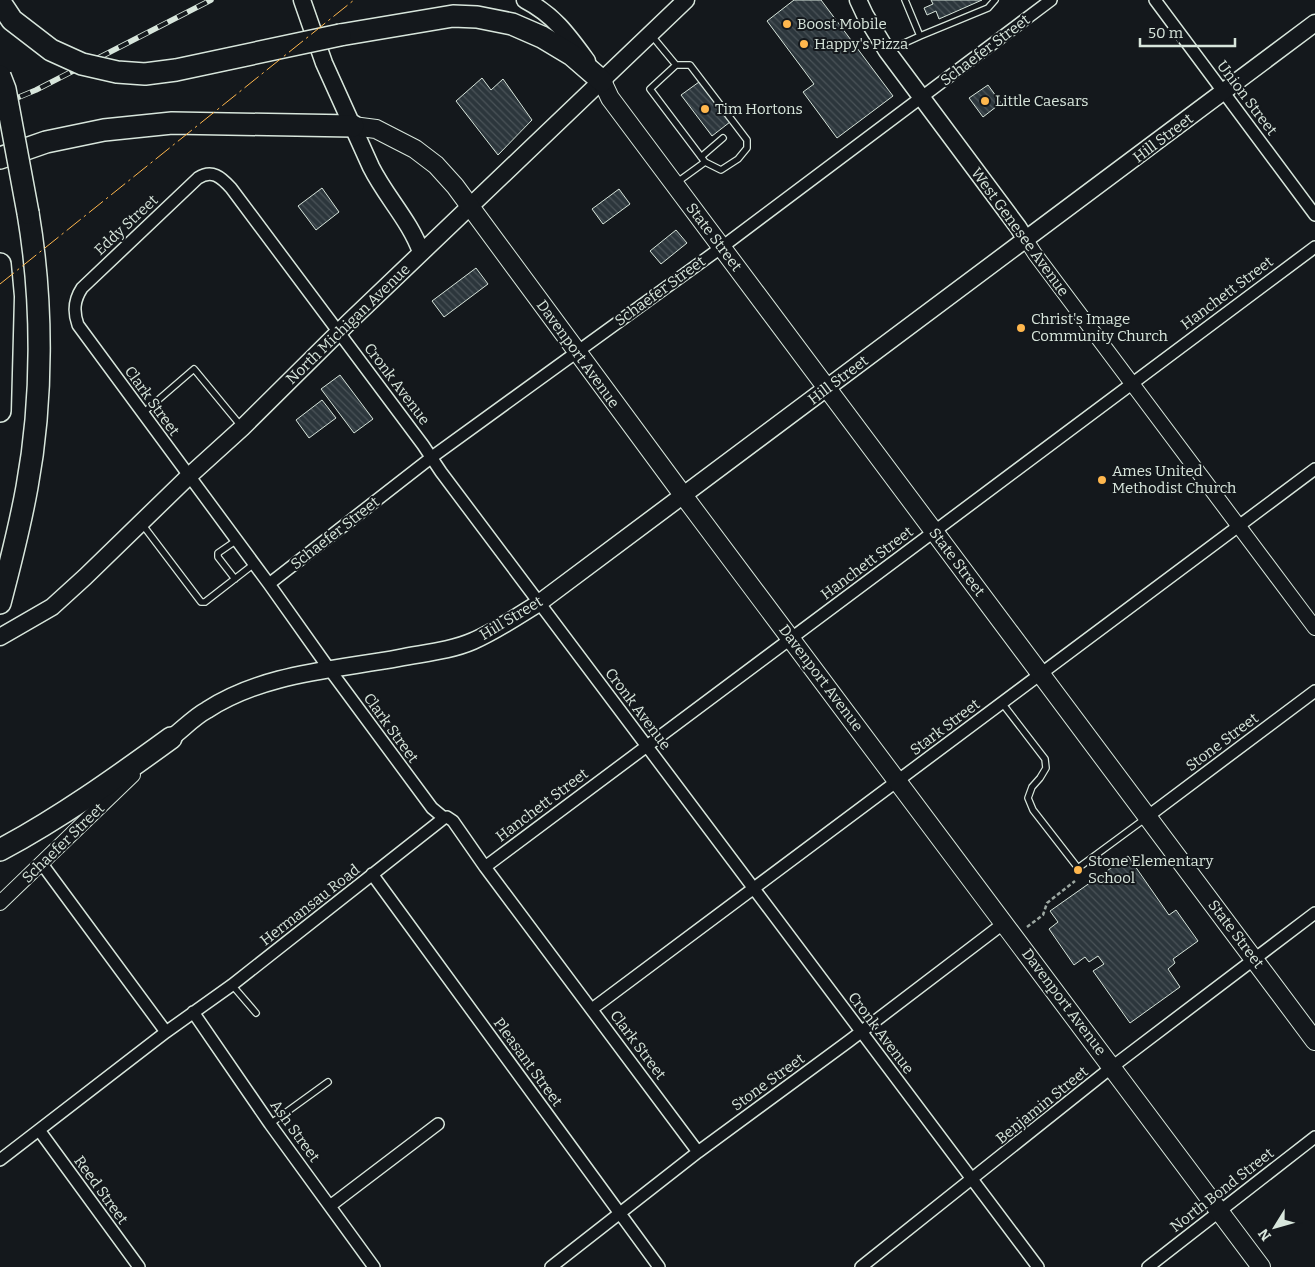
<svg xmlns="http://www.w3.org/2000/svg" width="1315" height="1267" viewBox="0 0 1315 1267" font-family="Bitter,serif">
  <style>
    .building { fill: url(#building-back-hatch); stroke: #d8e6dc }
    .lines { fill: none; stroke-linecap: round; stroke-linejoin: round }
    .service-casing { stroke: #d8e6dc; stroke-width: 8 }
    .minor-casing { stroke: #d8e6dc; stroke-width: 14 }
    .tertiary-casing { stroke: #d8e6dc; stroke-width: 16 }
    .secondary-casing { stroke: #d8e6dc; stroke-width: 19 }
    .primary-casing { stroke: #d8e6dc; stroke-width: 20 }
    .motorway-casing { stroke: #d8e6dc; stroke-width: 24 }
    .path { stroke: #9da8a2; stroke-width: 2.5; stroke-dasharray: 4 2.5; stroke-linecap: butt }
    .service { stroke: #14181c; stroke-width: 5.5 }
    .minor { stroke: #14181c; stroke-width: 11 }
    .tertiary { stroke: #14181c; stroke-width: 14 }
    .secondary { stroke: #14181c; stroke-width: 16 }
    .primary { stroke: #14181c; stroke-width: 18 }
    .motorway { stroke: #14181c; stroke-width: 21 }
    .rail-casing { stroke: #d8e6dc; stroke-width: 5.5 }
    .rail { stroke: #14181c; stroke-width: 4; stroke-dasharray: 11; stroke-linecap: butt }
    .motorway-bridge-casing { stroke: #d8e6dc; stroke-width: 24; stroke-linecap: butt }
    .motorway-bridge { stroke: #14181c; stroke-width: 21 }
    .power { stroke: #ffb74d; stroke-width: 1; stroke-dasharray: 18 4 2.5 4; stroke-linecap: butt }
    .poi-dot { fill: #ffb74d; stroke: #14181c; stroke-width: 2 }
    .labels { text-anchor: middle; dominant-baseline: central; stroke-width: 4; stroke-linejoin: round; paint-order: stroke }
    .poi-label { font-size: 15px; fill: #d8e6dc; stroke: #14181c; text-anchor: start }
    .street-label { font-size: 15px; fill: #d8e6dc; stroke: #14181c }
  </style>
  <defs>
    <pattern id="building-back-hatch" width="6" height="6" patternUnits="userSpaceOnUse" patternTransform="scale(1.25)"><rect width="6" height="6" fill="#2c363c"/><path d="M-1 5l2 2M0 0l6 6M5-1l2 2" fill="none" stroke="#4a5358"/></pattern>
  </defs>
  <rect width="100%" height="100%" fill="#14181c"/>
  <path class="building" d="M794 0H821L893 96 837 138 803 92 814 84 767 21Z
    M931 0H982L939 19 936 11 927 15 924 8 933 4Z
    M482 78 491 90 503 79 532 120 498 155 456 101Z
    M699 82 730 122 712 136 681 95Z
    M988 85 1001 103 983 117 969 98Z
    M322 188 339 212 316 230 298 206Z
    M619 189 630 204 603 224 592 209Z
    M676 230 687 243 661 264 650 251Z
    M476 268 488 284 444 317 432 301Z
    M340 375 373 419 354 433 321 389Z
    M322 400 336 418 309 438 296 420Z
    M1128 856 1169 915 1176 910 1198 941 1173 959 1175 963 1168 969 1180 987 1130 1023 1093 971 1104 964 1098 956 1089 962 1085 957 1074 965 1049 929 1058 922 1050 911Z"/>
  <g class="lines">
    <g class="service-casing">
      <path id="service" d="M652 36 676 65 650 89 705 162 676 183
        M920 36 988 8 995 0
        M889 50 920 36 905 0
        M676 65H690L747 140V148L738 159 721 170 705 162
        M701 157 723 138
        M143 413 194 369 241 426
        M142 524 201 602H205L254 564
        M235 579 218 557V553L237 540
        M1002 703 1045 759 1046 768 1040 778 1032 787 1028 798 1033 810 1078 868 1146 818
        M232 985 256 1013
        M270 1124 328 1082"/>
    </g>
    <g class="minor-casing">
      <path id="minor" d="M1155 0 1315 215
        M269 584 432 457 722 247 1051 0
        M1147 817 1315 691
        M42 864 166 1032
        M485 867 1315 247
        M372 874 659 1267
        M592 1009 1315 469
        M193 1012 270 1124 374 1267
        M39 1130 139 1267
        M698 1152 485 867 453 821 447 817 444 818 432 808 330 670 269 584 78 325C73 311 74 300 82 288L198 178C212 169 221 177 231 188L423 445 441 472 1038 1267
        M0 1160 166 1032 232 985 444 818
        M330 1206 438 1124
        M551 1267 698 1152 849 1041 1004 923
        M861 1267 1112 1067 1315 913
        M1148 1267 1315 1137"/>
    </g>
    <g class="tertiary-casing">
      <path id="tertiary" d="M1026 240 1035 254 1315 628
        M0 903 133 775"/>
    </g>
    <g class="secondary-casing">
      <path id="secondary" d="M302 0 324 63 371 167C386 197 410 221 421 252
        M525 0C554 15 568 35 587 61
        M858 0 865 15 887 51 1018 227 1026 240
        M0 637 52 607 85 577 189 476 242 428 349 322 686 0
        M171 738C183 729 194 717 207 710 264 673 334 670 399 658 424 653 450 651 473 641 496 631 518 616 539 603L1315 23"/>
    </g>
    <g class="primary-casing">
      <path id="primary" d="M602 81 610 98 1315 1041
        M353 126 376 129 415 149 436 165 455 186 683 495 1261 1267"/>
    </g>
    <g class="motorway-casing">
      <path id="motorway" d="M340 35 453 16 477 17 512 24 542 37 572 55 602 81
        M0 158 46 142 104 130 172 123 353 126
        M0 264 3 297 0 411
        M0 603C10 565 20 526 27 487 43 400 43 301 28 213
        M0 850C60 818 116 778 171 738"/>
    </g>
    <path class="path" d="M1027 927 1043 915 1047 903 1075 881"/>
    <use href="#service" class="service"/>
    <use href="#minor" class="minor"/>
    <use href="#tertiary" class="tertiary"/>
    <use href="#secondary" class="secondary"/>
    <use href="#primary" class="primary"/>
    <use href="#motorway" class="motorway"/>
    <g class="rail-casing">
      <path id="rail" d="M0 105 36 90 211 0"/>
    </g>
    <use href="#rail" class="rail"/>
    <g class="motorway-bridge-casing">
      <path id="motorway-bridge" d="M0 2 12 20 51 50 82 64 117 72 145 74 176 70 340 35
        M0 76 5 89 28 213"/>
    </g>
    <use href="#motorway-bridge" class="motorway-bridge"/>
    <path class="power" d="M0 284 354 0"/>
  </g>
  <g class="poi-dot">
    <circle cx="787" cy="24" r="5"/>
    <circle cx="804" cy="44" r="5"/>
    <circle cx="985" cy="101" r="5"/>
    <circle cx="705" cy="109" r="5"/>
    <circle cx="1021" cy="328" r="5"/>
    <circle cx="1102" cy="480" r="5"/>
    <circle cx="1078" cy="870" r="5"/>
  </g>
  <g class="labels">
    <g class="poi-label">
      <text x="797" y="24">Boost Mobile</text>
      <text x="814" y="44">Happy's Pizza</text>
      <text x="995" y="101">Little Caesars</text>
      <text x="715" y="109">Tim Hortons</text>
      <text x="1031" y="319">Christ's Image<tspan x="1031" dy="17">Community Church</tspan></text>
      <text x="1112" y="471">Ames United<tspan x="1112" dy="17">Methodist Church</tspan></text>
      <text x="1088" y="861">Stone Elementary<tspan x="1088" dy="17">School</tspan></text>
    </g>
    <g class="street-label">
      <text transform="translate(985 50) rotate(-37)">Schaefer Street</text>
      <text transform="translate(1247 98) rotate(53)">Union Street</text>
      <text transform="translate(1163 138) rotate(-37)">Hill Street</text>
      <text transform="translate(126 225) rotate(-43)">Eddy Street</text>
      <text transform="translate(1020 232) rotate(54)">West Genesee Avenue</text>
      <text transform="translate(714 237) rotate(53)">State Street</text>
      <text transform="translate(660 291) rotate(-36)">Schaefer Street</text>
      <text transform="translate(1227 293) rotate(-37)">Hanchett Street</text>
      <text transform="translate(348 324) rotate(-44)">North Michigan Avenue</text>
      <text transform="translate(578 354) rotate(54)">Davenport Avenue</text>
      <text transform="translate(838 380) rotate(-37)">Hill Street</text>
      <text transform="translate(397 384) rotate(53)">Cronk Avenue</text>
      <text transform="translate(152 401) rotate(54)">Clark Street</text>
      <text transform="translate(335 533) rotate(-38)">Schaefer Street</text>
      <text transform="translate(957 562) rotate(53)">State Street</text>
      <text transform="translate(867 563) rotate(-37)">Hanchett Street</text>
      <text transform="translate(511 618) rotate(-31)">Hill Street</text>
      <text transform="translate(821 678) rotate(53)">Davenport Avenue</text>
      <text transform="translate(638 709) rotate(53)">Cronk Avenue</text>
      <text transform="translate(945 727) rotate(-37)">Stark Street</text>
      <text transform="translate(391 728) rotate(54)">Clark Street</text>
      <text transform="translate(1222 742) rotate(-37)">Stone Street</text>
      <text transform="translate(542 805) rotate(-37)">Hanchett Street</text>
      <text transform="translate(63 843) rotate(-44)">Schaefer Street</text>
      <text transform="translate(310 905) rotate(-38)">Hermansau Road</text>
      <text transform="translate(1236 934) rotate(53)">State Street</text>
      <text transform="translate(1064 1002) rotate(53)">Davenport Avenue</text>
      <text transform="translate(881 1033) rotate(53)">Cronk Avenue</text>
      <text transform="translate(638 1045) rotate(53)">Clark Street</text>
      <text transform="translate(528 1062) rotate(54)">Pleasant Street</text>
      <text transform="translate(768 1082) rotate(-36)">Stone Street</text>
      <text transform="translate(1042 1105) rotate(-39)">Benjamin Street</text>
      <text transform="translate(295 1131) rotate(54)">Ash Street</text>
      <text transform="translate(101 1190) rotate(54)">Reed Street</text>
      <text transform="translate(1222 1190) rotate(-38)">North Bond Street</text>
    </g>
  </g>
  <g transform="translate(1275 1227) rotate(233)" stroke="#14181c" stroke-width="4" paint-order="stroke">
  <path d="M0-4L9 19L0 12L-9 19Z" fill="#d8e6dc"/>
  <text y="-8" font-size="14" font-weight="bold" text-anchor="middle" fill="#d8e6dc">N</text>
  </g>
  <path d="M1140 38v8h95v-8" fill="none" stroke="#d8e6dc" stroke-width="2.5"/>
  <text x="1148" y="38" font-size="15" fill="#d8e6dc" stroke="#14181c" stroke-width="4" paint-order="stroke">50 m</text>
</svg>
